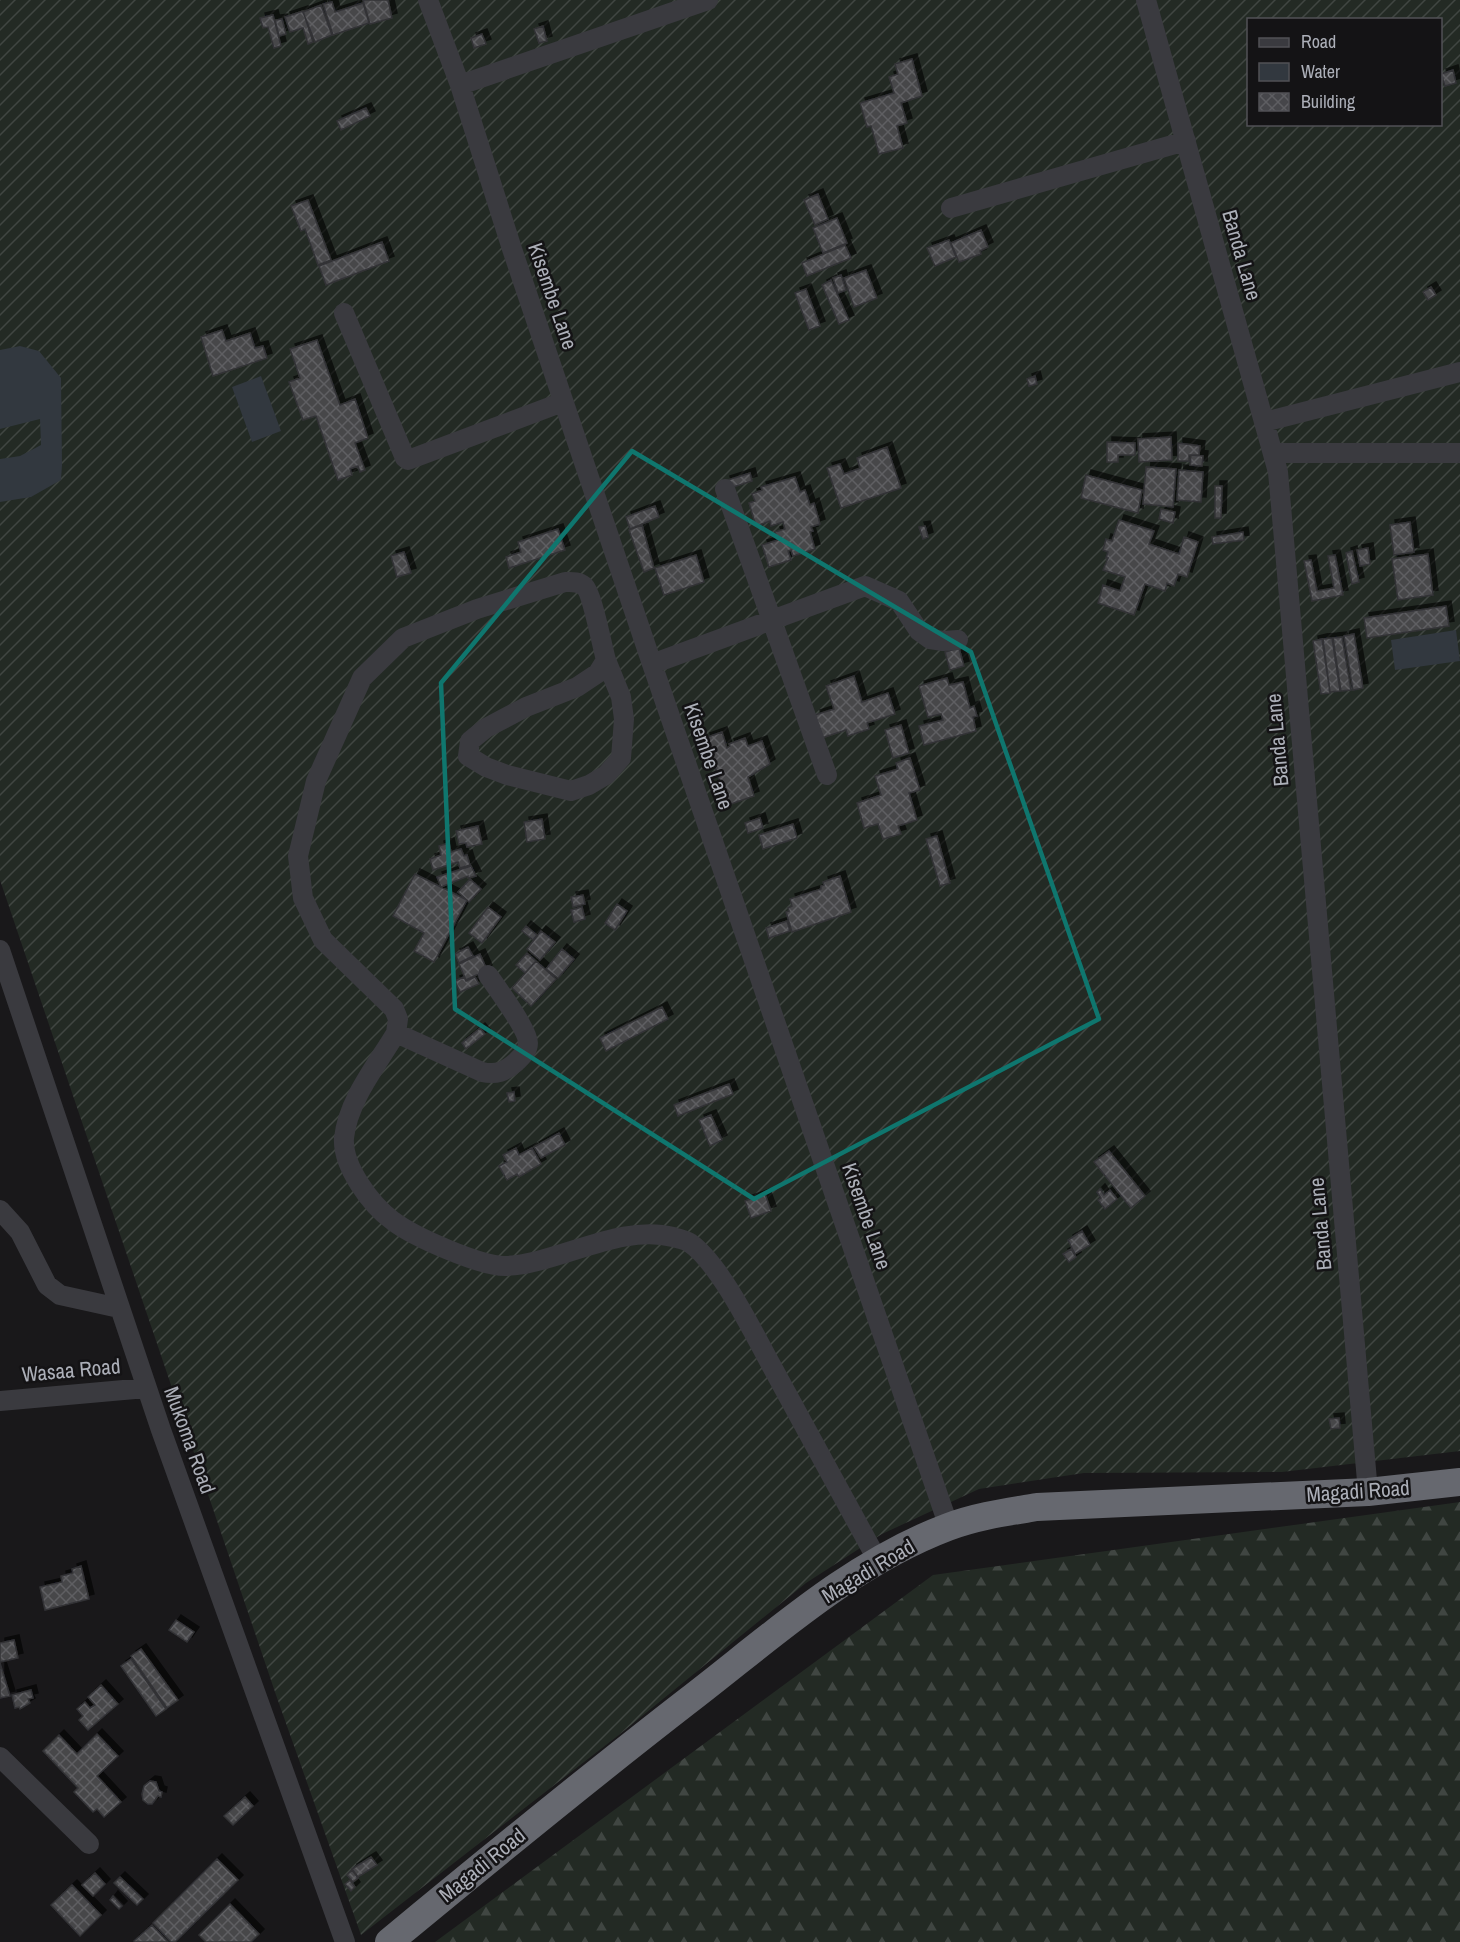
<svg xmlns="http://www.w3.org/2000/svg" width="1460" height="1942" viewBox="0 0 1460 1942" font-family="'Archivo Narrow',sans-serif">
  <style>
    .forest { fill: url(#forest-firs) }
    .garden { fill: url(#garden-furrows); fill-rule: evenodd }
    .water { fill: #32383f }
    .building { fill: url(#building-cross-hatch); stroke: #333336; stroke-width: 1.5; filter: url(#shadow) }
    .lines { fill: none; stroke-linecap: round; stroke-linejoin: round }
    .minor { stroke: #3a3a3f; stroke-width: 20 }
    .highway { stroke: #66686f; stroke-width: 28 }
    .marked { fill: none; stroke: #0f766e; stroke-width: 4.5; stroke-linejoin: round }
    .labels { text-anchor: middle; dominant-baseline: central; stroke-width: 5; stroke-linejoin: round; paint-order: stroke }
    .street-label { font-size: 21px; fill: #acafb8; stroke: #141315 }
  </style>
  <defs>
    <pattern id="forest-firs" width="22" height="20" patternUnits="userSpaceOnUse" patternTransform="scale(1.5)"><rect width="22" height="20" fill="#232a24"/><path d="M5 1l3.5 6h-7zM16 11l3.5 6h-7z" fill="#404642"/></pattern>
    <pattern id="garden-furrows" width="10" height="10" patternUnits="userSpaceOnUse" patternTransform="scale(1.5)"><rect width="10" height="10" fill="#232a24"/><path d="M-1 1l2-2M0 10L10 0M9 11l2-2" fill="none" stroke="#404642"/></pattern>
    <pattern id="building-cross-hatch" width="8" height="8" patternUnits="userSpaceOnUse" patternTransform="scale(1.5)"><rect width="8" height="8" fill="#46464a"/><path d="M0 0l8 8M0 8l8-8" fill="none" stroke="#5e5e62"/></pattern>
    <filter id="shadow"><feDropShadow dx="5" dy="-5" stdDeviation="0" flood-color="#0009"/></filter>
  </defs>
  <rect width="100%" height="100%" fill="#19181a"/>
  <path class="forest" d="M1460 1502V1942H435L933 1575Z"/>
  <path class="garden" d="M0 0H1460V1451L1282 1472 1084 1473 979 1489 882 1534 806 1583 615 1738 361 1935 276 1695 0 880ZM1248 20H1440V124H1248Z"/>
  <path class="water" d="M20 346 39 351 61 378 62 465 61 480 31 497 0 502V459L20 456 41 445 40 419 0 429V350Z
    M261 376 281 431 252 442 232 387Z
    M1456 630 1460 661 1395 670 1391 640Z"/>
  <path class="building" d="M363 0H388L392 18 370 24Z
    M332 2 335 12 363 3 369 23 333 35 323 4Z
    M321 5 332 35 315 42 303 12Z
    M303 11 313 42 308 44 303 28 290 32 285 17Z
    M273 15 281 46 274 48 268 27 263 28 260 18Z
    M282 19 286 34 279 36 275 20Z
    M543 26 547 41 539 43 534 29Z
    M482 34 486 44 474 48 471 38Z
    M912 59 922 96 901 103 907 123 897 126 903 148 879 154 871 126 867 127 860 103 894 93 889 77 898 74 895 64Z
    M1453 70 1456 83 1445 86 1441 74Z
    M366 108 370 116 341 130 337 121Z
    M818 194 828 219 815 225 804 200Z
    M308 200 331 260 318 265 305 229 301 231 291 206Z
    M837 218 847 243 823 253 813 228Z
    M981 230 988 247 980 251 981 254 959 262 951 243Z
    M949 240 956 257 935 266 927 248Z
    M382 242 389 261 326 285 319 266Z
    M845 245 851 258 807 276 802 263Z
    M866 270 877 298 854 307 844 278Z
    M841 275 846 290 838 293 833 278Z
    M831 280 849 320 839 324 822 285Z
    M1431 287 1436 295 1428 300 1423 292Z
    M806 289 820 326 809 330 795 293Z
    M222 330 226 341 250 333 255 348 263 346 267 358 213 376 201 337Z
    M317 340 340 405 355 399 368 438 355 443 365 470 360 472 358 466 350 469 352 475 338 480 316 416 303 420 289 382 300 378 290 349Z
    M1035 376 1037 384 1029 386 1027 379Z
    M1171 437 1172 460 1139 462 1138 439Z
    M1107 442 1135 443V455H1118V462H1107Z
    M1178 443 1200 446 1199 455H1189V461H1178Z
    M887 447 901 488 841 508 827 468 840 464 844 474 860 468 857 458Z
    M1191 455 1203 456 1202 466 1190 465Z
    M1146 467 1176 469 1173 507 1143 504Z
    M1179 470 1203 472 1201 502 1177 500Z
    M750 473 752 481 727 489 725 481Z
    M1086 475 1142 490 1138 513 1081 498Z
    M795 477 800 492 805 490 810 505 814 503 820 524 811 527 813 531 810 532 815 549 793 556 791 550 788 551 791 560 769 567 762 545 778 540 775 532 785 529 783 522 771 526 770 521 756 526 749 503 755 501 752 494 762 490 761 487Z
    M1215 486H1222L1221 518H1215Z
    M655 506 659 517 630 529 626 517Z
    M1161 509 1175 512 1173 523 1159 519Z
    M1119 520 1154 531 1149 544 1179 554 1184 537 1198 542 1187 577 1178 574 1174 586 1167 583 1165 591 1145 584 1134 615 1098 603 1103 585 1120 591 1125 577 1103 570 1108 558H1106L1108 552 1103 550 1106 539 1112 541Z
    M1410 522 1414 552 1394 555 1390 525Z
    M642 525 654 568 644 572 629 530Z
    M925 526 928 537 923 539 919 527Z
    M558 529 565 550 509 568 506 557 521 552 518 542Z
    M1243 532 1244 540 1213 544 1212 537Z
    M1368 548 1370 564 1360 566 1357 550Z
    M1352 551 1359 582 1352 584 1346 553Z
    M404 552 411 573 397 577 391 556Z
    M1428 554 1433 595 1398 600 1392 559Z
    M696 555 704 582 664 595 655 568Z
    M1335 555 1343 595 1312 601 1304 561 1311 560 1317 591 1334 588 1328 556Z
    M1446 606 1449 626 1367 638 1364 618Z
    M1354 634 1363 688 1353 690 1344 636Z
    M1342 637 1351 690 1341 691 1333 638Z
    M1332 638 1340 691 1330 692 1323 639Z
    M1322 639 1330 693 1321 694 1313 641Z
    M959 648 964 666 950 670 945 652Z
    M854 676 862 702 888 693 895 714 867 723 869 729 848 736 846 730 822 738 815 715 834 709 826 686Z
    M947 678 949 685 963 682 970 708 974 706 977 716 973 717 976 731 924 745 919 726 943 720 941 714 928 717 919 686Z
    M901 725 909 753 893 758 885 730Z
    M722 732 727 748 730 746 729 744 745 738 748 746 762 741 770 764 748 777 754 796 728 805 705 738Z
    M910 758 920 790 909 793 917 820 898 826 901 834 883 839 878 824 864 828 857 803 881 795 875 776 898 769 896 763Z
    M760 818 763 828 748 833 745 823Z
    M542 819 545 839 527 842 524 822Z
    M793 824 797 838 763 849 759 835Z
    M478 826 482 844 467 847 466 843 459 844 456 831Z
    M937 836 950 883 940 886 926 839Z
    M449 843 451 852 461 849 464 856 467 855 470 865 460 868 458 862 433 870 430 859 441 855 439 846Z
    M471 866 476 876 468 878V876L441 887 437 877Z
    M415 874 467 900 434 962 414 951 424 933 393 916Z
    M840 876 851 912 792 932 786 912 789 911 788 908 792 906 790 899 821 889V886L824 885 823 882Z
    M470 879 481 889 469 902 458 892Z
    M583 895 585 904 573 907 571 897Z
    M617 904 627 911 615 930 605 923Z
    M488 907 501 917 482 943 469 933Z
    M582 907 585 919 574 922 571 910Z
    M787 921 790 931 769 938 766 928Z
    M526 926 537 935 533 940 522 931Z
    M541 931 555 942 540 960 527 949Z
    M468 947 473 956 459 963 455 954Z
    M562 949 574 959 558 978 546 969Z
    M527 953 536 961 525 973 516 965Z
    M480 954 487 970 466 980 459 964Z
    M536 961 556 979 531 1006 512 988Z
    M464 977 466 981 475 977 479 984 460 992 455 981Z
    M662 1007 668 1019 606 1051 600 1038Z
    M480 1028 485 1034 466 1049 462 1043Z
    M729 1084 733 1094 678 1116 674 1105Z
    M514 1092 515 1101 509 1102 507 1093Z
    M711 1115 722 1140 710 1146 699 1120Z
    M559 1133 565 1145 541 1158 534 1147Z
    M516 1148 519 1155 532 1148 541 1164 519 1177 517 1174 507 1180 499 1166 507 1162 503 1155Z
    M1109 1151 1145 1196 1131 1208 1094 1162Z
    M1100 1189 1104 1195 1110 1190 1117 1199 1105 1209 1098 1200 1101 1198 1097 1192Z
    M765 1194 771 1211 751 1218 745 1201Z
    M1082 1231 1090 1245 1075 1254 1068 1240Z
    M1071 1249 1076 1257 1069 1262 1063 1254Z
    M1339 1418 1340 1428 1331 1429 1329 1419Z
    M81 1566 89 1599 45 1610 40 1587 62 1582 61 1576 73 1573 72 1569Z
    M176 1620 194 1632 187 1642 169 1630Z
    M14 1640 18 1658 0 1662V1643Z
    M141 1649 178 1700 167 1708 131 1656Z
    M131 1659 166 1709 156 1716 121 1666Z
    M0 1663 10 1696 0 1698Z
    M101 1685 118 1704 88 1730 79 1720 83 1716 77 1709 85 1702 90 1708 95 1705 88 1697Z
    M31 1690 33 1698 28 1699 30 1703 20 1709 19 1707 15 1708 12 1695Z
    M97 1734 118 1756 97 1776 121 1802 104 1817 97 1809 93 1812 74 1792 78 1788 43 1751 59 1735 77 1754Z
    M150 1781 156 1782 159 1791 162 1792 161 1797 158 1796 152 1804H148L143 1800 142 1794 144 1786Z
    M245 1797 253 1806 233 1825 224 1816Z
    M371 1857 377 1865 358 1877 352 1869Z
    M217 1859 238 1880 175 1942H171L153 1923Z
    M352 1870 358 1878 353 1882 347 1875Z
    M95 1873 105 1884 93 1896 82 1885Z
    M120 1877 143 1899 137 1905 114 1883Z
    M350 1880 355 1887 351 1891 345 1884Z
    M72 1885 101 1915 80 1936 51 1905Z
    M113 1896 122 1906 119 1909 110 1900Z
    M230 1904 259 1934 251 1942H206L199 1935Z
    M152 1925 168 1942H135L134 1941Z"/>
  <g class="lines">
    <path class="minor" d="M428 0 460 85 512 249 652 664 949 1527
      M1146 0 1278 472 1368 1492
      M460 85 708 0
      M951 208 1186 141
      M344 313 405 458 408 460 563 402
      M1264 422 1460 372
      M1273 453H1460
      M725 489 827 775
      M606 660 621 697 624 719 621 758 606 775 589 785 571 791 507 775 486 767 468 756 470 741 486 728 526 707 577 687 598 673 606 660C602 646 592 592 584 586 578 581 571 582 565 582L477 609 403 638 362 678 316 781 298 856 303 898 323 940 394 1009 398 1019 396 1033C377 1065 348 1100 344 1138 342 1166 371 1205 393 1221 414 1237 480 1266 505 1266 558 1264 620 1223 673 1237 679 1239 686 1240 690 1243 719 1263 752 1330 770 1363 806 1429 842 1495 878 1561
      M652 664 865 586 899 601 919 631 930 639 943 641 958 640
      M0 950 161 1430 345 1942
      M396 1033 482 1072C496 1075 505 1072 516 1062 521 1057 528 1051 528 1043 528 1030 497 988 488 975
      M0 1210 20 1232 47 1285 60 1295 119 1308
      M0 1401 146 1388
      M0 1757 89 1844"/>
    <path class="highway" d="M389 1942C488 1860 587 1779 689 1700 771 1637 850 1564 948 1527 977 1516 1007 1512 1037 1507L1368 1492 1460 1482"/>
  </g>
  <path class="marked" d="M632 451 971 652 1099 1019 754 1199 455 1009 441 683Z"/>
  <g class="labels">
    <g class="street-label">
      <text transform="translate(1242 255) rotate(74)">Banda Lane</text>
      <text transform="translate(553 296) rotate(71)">Kisembe Lane</text>
      <text transform="translate(1277 740) rotate(-95)">Banda Lane</text>
      <text transform="translate(709 756) rotate(71)">Kisembe Lane</text>
      <text transform="translate(867 1216) rotate(71)">Kisembe Lane</text>
      <text transform="translate(1320 1224) rotate(-95)">Banda Lane</text>
      <text transform="translate(71 1370) rotate(-5)">Wasaa Road</text>
      <text transform="translate(190 1440) rotate(70)">Mukoma Road</text>
      <text transform="translate(1358 1491) rotate(-4)">Magadi Road</text>
      <text transform="translate(868 1571) rotate(-31)">Magadi Road</text>
      <text transform="translate(482 1865) rotate(-39)">Magadi Road</text>
    </g>
  </g>
  <rect x="1247" y="18" width="195" height="108" fill="#141315" stroke="#515156" stroke-width="1.5"/>
  <rect x="1259" y="38" width="30" height="9" fill="#3a3a3f" stroke="#515156" stroke-width="1.5"/>
  <text x="1301" y="48" font-size="18" fill="#acafb8">Road</text>
  <rect x="1259" y="63" width="30" height="18" fill="#32383f" stroke="#515156" stroke-width="1.5"/>
  <text x="1301" y="78" font-size="18" fill="#acafb8">Water</text>
  <rect x="1259" y="93" width="30" height="18" fill="url(#building-cross-hatch)" stroke="#515156" stroke-width="1.5"/>
  <text x="1301" y="108" font-size="18" fill="#acafb8">Building</text>
</svg>
